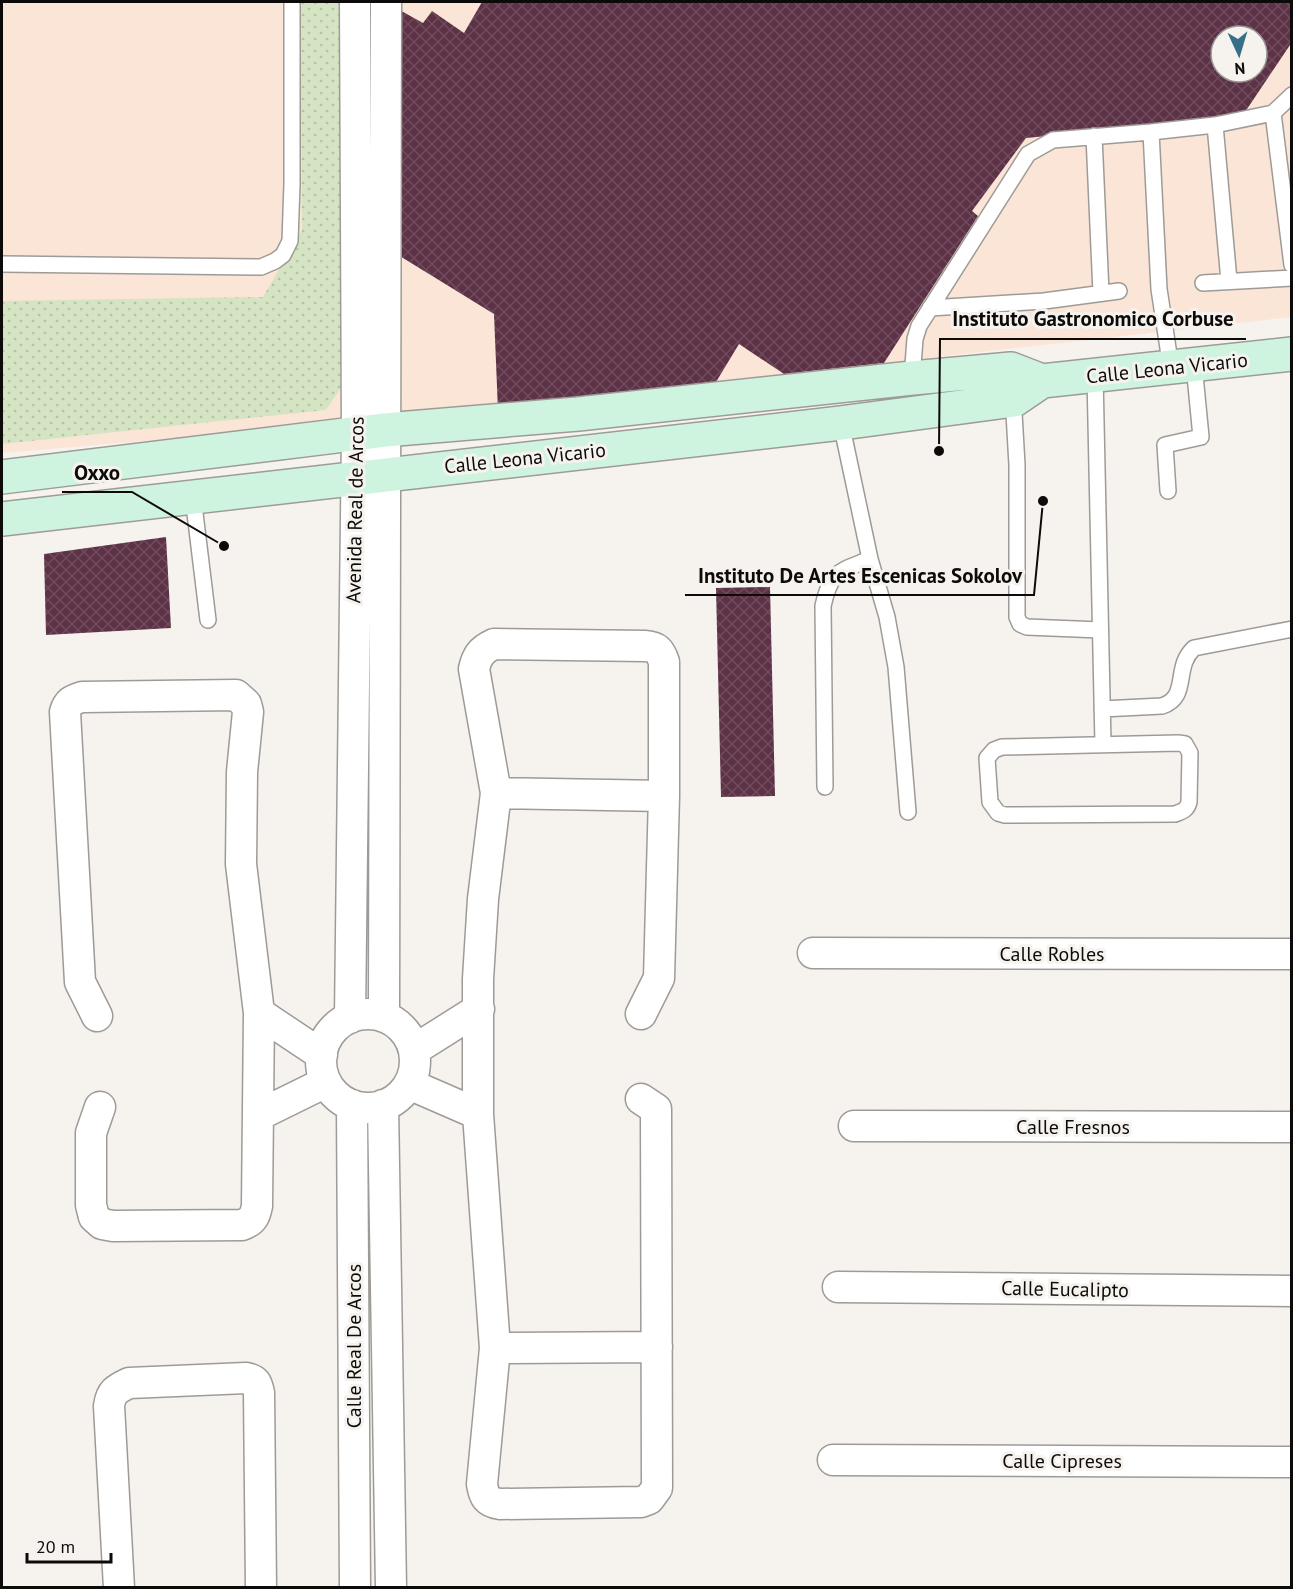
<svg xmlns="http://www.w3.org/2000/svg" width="1293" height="1589" viewBox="0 0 1293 1589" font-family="'PT Sans',sans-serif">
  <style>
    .commercial { fill: #fae5d7; fill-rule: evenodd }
    .garden { fill: url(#garden-dots) }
    .building { fill: url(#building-cross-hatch); fill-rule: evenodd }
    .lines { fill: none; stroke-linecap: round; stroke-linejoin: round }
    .service-casing { stroke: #9e9b97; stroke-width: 18 }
    .minor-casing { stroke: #9e9b97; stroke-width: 33 }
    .secondary-casing { stroke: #9e9b97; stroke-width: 36 }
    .service { stroke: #fff; stroke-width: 15 }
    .minor { stroke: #fff; stroke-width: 30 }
    .secondary { stroke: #cef4e0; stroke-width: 33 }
    .labels { text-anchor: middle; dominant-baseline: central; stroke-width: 6; stroke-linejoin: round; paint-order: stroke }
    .street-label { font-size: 20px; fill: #0d0b0a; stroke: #f6f2ee }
    .leader { fill: none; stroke: #0d0b0a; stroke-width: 2 }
    .callout-dot { fill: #0d0b0a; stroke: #f6f2ee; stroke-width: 2 }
    .callout-label { font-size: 21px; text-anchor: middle; font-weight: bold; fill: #0d0b0a; stroke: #f6f2ee; stroke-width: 6; stroke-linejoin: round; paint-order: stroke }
  </style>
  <defs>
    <pattern id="garden-dots" width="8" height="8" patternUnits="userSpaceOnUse" patternTransform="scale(1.5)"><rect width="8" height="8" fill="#d5e5c3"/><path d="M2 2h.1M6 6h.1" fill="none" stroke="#b6c3a6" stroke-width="1.8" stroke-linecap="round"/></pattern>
    <pattern id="building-cross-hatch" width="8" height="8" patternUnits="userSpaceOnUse" patternTransform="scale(1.5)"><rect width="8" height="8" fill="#5d3146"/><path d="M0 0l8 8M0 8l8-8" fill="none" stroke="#6f4c5c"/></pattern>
  </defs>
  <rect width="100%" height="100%" fill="#f6f2ee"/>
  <path class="commercial" d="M2 2H1291V317L784 374 498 411 2 453ZM1221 36H1257V72H1221Z"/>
  <path class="garden" d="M300 2H340L346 380 326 410 2 444V301L263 297 302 230Z"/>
  <path class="building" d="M482 2H1292V42L1241 118 1026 138 972 211 978 216 884 363 784 374 739 344 716 382 498 411 494 314 390 250 396 8 423 23 432 11 464 33ZM1221 36H1257V72H1221Z
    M166 537 171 628 46 635 44 554Z
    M770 587 775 796 721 797 716 588Z"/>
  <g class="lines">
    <g class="service-casing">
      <path id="service" d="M1273 113 1292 265
        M1215 125 1229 281
        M1094 136 1101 293
        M2 264 261 267 275 261 283 255 290 241 292 184V2
        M1203 283 1292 278
        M930 308 1044 301 1119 291
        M1171 368 1159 289 1151 132 1215 125 1273 113 1292 95
        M1095 376 1103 744
        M912 378 915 339 919 326 1028 154 1053 140 1151 132
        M1013 396 1017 465V617L1020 624 1027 627 1100 630
        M1168 491 1165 445 1201 437 1194 365
        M193 497 208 620
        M870 559 887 617 896 667 908 812
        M1102 709 1162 706C1190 697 1173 667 1194 648L1292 629
        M1178 743 1185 744 1190 753 1189 802C1187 810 1183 811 1175 814L1005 815 998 813 990 802 987 758 994 750 1002 747Z
        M825 787 823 606C831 570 839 572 870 559L841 423"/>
    </g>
    <g class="minor-casing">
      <path id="minor" d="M496 793 664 796
        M813 953 1292 954
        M259 1013 322 1055
        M321 1061a47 47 0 1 1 94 0a47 47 0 1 1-94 0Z
        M97 1016 80 982 65 712C68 702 72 700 82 697L236 695 246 704 248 712 242 772 241 864 259 1013 257 1206C255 1216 253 1221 242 1225L113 1226 102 1224 94 1217 91 1205V1133L100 1107
        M384 1017 386 2
        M350 1018 357 434 355 2
        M414 1050 479 1009
        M409 1084 478 1114
        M641 1099 656 1109 657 1488 649 1499 641 1502 500 1504C487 1502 484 1497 482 1484L495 1348 478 1114V979L483 899 496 793 474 669C477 656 481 650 494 644L645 646C657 647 660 650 664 662V796L659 978 641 1014
        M352 1105 355 1588
        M383 1105 391 1588
        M259 1115 326 1082
        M854 1126 1292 1127
        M838 1287 1292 1291
        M495 1348 657 1347
        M833 1460 1292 1462
        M119 1588 109 1406C111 1392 116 1389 129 1383L246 1378C256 1380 257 1383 259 1393L261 1588"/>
    </g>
    <g class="secondary-casing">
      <path id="secondary" d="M2 477 385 430 578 414 912 378 1011 369 1042 381 1292 354
        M2 519 841 423 1014 400 1042 381"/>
    </g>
    <use href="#service" class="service"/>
    <use href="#minor" class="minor"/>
    <use href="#secondary" class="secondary"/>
  </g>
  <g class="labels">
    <g class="street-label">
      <text transform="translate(1167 368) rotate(-6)">Calle Leona Vicario</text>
      <text transform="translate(525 458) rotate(-6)">Calle Leona Vicario</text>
      <text transform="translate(355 510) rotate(-89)">Avenida Real de Arcos</text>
      <text x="1052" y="954">Calle Robles</text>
      <text x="1073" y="1127">Calle Fresnos</text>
      <text transform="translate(1065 1289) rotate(1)">Calle Eucalipto</text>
      <text transform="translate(354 1346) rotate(-90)">Calle Real De Arcos</text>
      <text x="1062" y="1461">Calle Cipreses</text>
    </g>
  </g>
  <path class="leader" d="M939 451L940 339H1246M224 546L132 492H62M1043 501L1034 595H685"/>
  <g class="callout-dot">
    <circle cx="939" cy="451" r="6"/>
    <circle cx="224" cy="546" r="6"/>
    <circle cx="1043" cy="501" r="6"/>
  </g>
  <g class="callout-label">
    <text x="1093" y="326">Instituto Gastronomico Corbuse</text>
    <text x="97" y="480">Oxxo</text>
    <text x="860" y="583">Instituto De Artes Escenicas Sokolov</text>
  </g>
  <rect width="1293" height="1589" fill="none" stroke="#0d0b0a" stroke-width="6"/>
  <g transform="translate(1239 54) rotate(176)"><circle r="28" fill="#f6f2ee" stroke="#999693" stroke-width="1.5"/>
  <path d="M0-4.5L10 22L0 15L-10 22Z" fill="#376f89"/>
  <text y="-9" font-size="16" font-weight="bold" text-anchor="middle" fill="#0d0b0a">N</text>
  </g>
  <path d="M27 1553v9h84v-9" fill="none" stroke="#0d0b0a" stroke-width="3"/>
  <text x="36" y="1553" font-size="18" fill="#0d0b0a" stroke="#f6f2ee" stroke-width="4.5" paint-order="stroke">20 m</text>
</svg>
